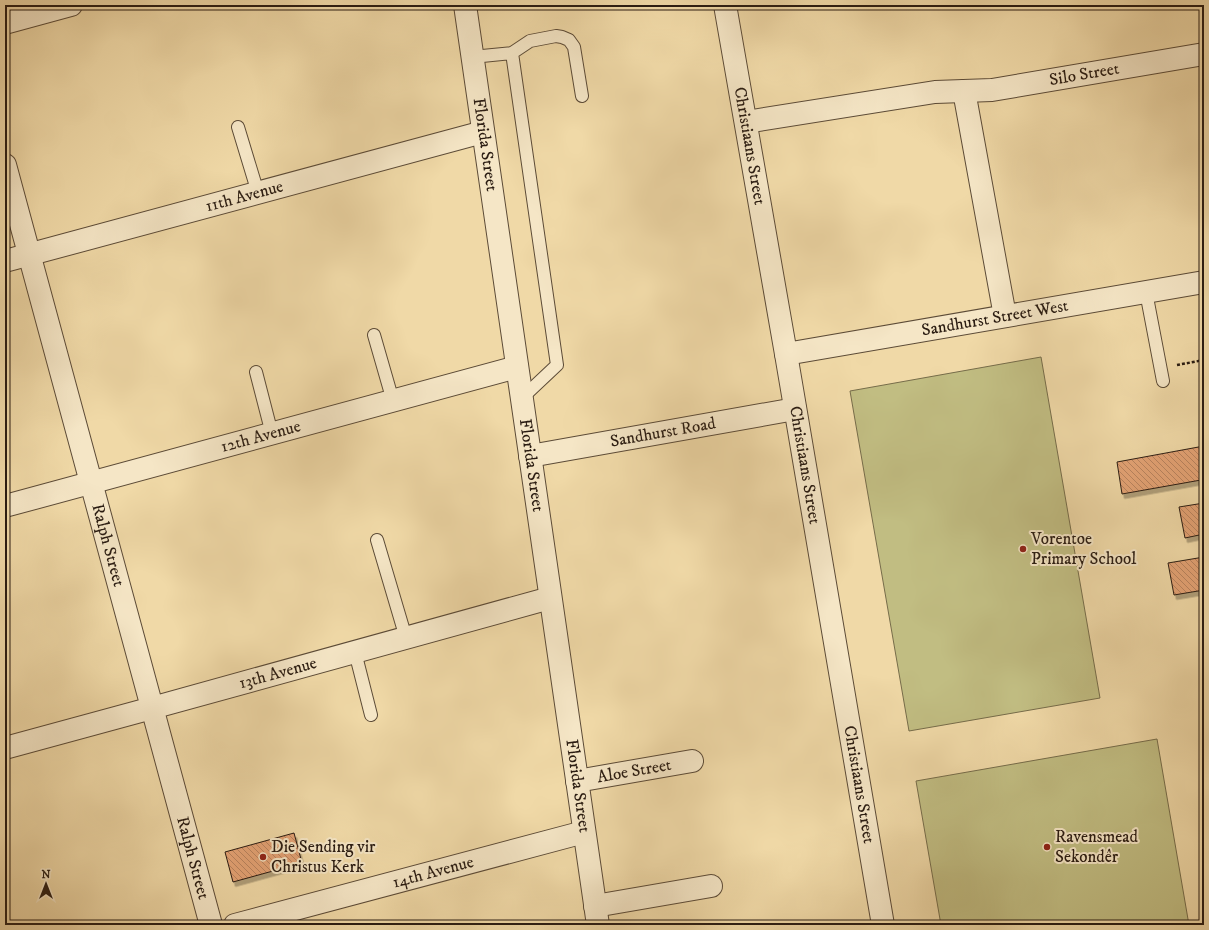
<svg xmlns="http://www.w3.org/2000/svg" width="1209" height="930" viewBox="0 0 1209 930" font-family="'IM FELL DW Pica',serif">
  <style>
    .pitch { fill: #c1bd82; stroke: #766c4a }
    .building { fill: url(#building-back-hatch); stroke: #2a1c12; filter: url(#shadow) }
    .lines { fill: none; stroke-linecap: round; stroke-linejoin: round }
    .lane-casing { stroke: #5c4b37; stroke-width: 14 }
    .street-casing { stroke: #5c4b37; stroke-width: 24 }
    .path { stroke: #2a1c12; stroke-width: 2.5; stroke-dasharray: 3 2; stroke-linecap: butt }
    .lane { stroke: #f5e6c6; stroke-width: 12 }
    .street { stroke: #f5e6c6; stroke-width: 22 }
    .poi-dot { fill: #8f2418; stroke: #f5e6c6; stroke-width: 1.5 }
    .labels { text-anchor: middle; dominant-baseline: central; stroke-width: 4; stroke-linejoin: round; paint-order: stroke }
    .street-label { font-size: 17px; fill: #2a1c12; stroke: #f5e6c6 }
    .poi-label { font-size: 17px; fill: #2a1c12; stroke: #f5e6c6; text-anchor: start }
  </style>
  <defs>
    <pattern id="building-back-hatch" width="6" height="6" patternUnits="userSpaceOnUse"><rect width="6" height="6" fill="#e4a375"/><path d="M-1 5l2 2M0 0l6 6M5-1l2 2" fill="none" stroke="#b9845f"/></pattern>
    <filter id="shadow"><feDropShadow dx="2.5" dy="4.5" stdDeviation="0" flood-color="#0004"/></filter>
  </defs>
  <rect width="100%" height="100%" fill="#f0d9a7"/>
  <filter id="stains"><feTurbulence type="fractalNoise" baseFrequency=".005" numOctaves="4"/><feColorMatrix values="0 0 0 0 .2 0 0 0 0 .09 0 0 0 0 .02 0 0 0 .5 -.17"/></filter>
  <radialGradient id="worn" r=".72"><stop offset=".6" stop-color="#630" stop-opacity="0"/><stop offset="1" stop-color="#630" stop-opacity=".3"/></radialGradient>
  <path class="pitch" d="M1041 357 1100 698 909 731 850 391Z
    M1157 739 1189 925H941L916 781Z"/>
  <path class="building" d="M1204 446V497L1201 480 1122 494 1117 462Z
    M1204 503V534L1185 538 1179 507Z
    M1204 557V590L1174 595 1168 563Z
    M294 833 302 863 233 882 225 852Z
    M1200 852H1204V874Z"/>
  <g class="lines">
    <g class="lane-casing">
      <path id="lane" d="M512 53 530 41 556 36 562 37 569 40 574 47 582 96
        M472 57 512 53 557 365 522 398
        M238 127 258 193
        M1146 292 1163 381
        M374 335 393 401
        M256 372 272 434
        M377 540 406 638
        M355 652 371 715"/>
    </g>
    <g class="street-casing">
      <g id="street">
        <path id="s1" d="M465 5 598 925"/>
        <path id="s2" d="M725 5 786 354 883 925"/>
        <path d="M5 23 71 5"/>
        <path d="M964 91 1005 316"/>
        <path id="s3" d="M746 122 935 92 992 90 1204 54"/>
        <path id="s4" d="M5 165 211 925"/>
        <path id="s5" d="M5 261 483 132"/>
        <path id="s6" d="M786 354 1204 282"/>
        <path id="s7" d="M530 456 795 409"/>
        <path id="s8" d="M5 506 517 367"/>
        <path id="s9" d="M5 748 152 708 550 598"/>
        <path id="s10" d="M577 781 692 761"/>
        <path d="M595 906 711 886"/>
        <path id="s11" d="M235 925 584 832"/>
      </g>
    </g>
    <path class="path" d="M1177 365 1204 360"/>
    <use href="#lane" class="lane"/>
    <use href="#street" class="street"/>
  </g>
  <g class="poi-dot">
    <circle cx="1023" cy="549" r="4"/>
    <circle cx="1047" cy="847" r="4"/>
    <circle cx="263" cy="857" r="4"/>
  </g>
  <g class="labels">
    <g class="street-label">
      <text stroke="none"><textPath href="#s3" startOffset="342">Silo Street</textPath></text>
      <text stroke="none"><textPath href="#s1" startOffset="141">Florida Street</textPath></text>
      <text stroke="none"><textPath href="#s2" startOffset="143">Christiaans Street</textPath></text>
      <text stroke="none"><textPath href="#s5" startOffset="248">11th Avenue</textPath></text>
      <text stroke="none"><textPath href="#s6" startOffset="212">Sandhurst Street West</textPath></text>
      <text stroke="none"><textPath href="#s7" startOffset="135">Sandhurst Road</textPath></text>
      <text stroke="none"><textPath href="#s8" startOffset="265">12th Avenue</textPath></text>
      <text stroke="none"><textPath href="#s1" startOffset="465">Florida Street</textPath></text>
      <text stroke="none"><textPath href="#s2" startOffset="467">Christiaans Street</textPath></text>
      <text stroke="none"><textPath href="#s4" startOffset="394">Ralph Street</textPath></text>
      <text stroke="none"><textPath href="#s9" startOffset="283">13th Avenue</textPath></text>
      <text stroke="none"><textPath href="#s10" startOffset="58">Aloe Street</textPath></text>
      <text stroke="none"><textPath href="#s2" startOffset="791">Christiaans Street</textPath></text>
      <text stroke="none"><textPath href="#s1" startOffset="789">Florida Street</textPath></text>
      <text stroke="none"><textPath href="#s4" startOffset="718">Ralph Street</textPath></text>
      <text stroke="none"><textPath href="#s11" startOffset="205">14th Avenue</textPath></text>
    </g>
    <g class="poi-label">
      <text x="1031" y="539">Vorentoe<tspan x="1031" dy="20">Primary School</tspan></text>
      <text x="1055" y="837">Ravensmead<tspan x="1055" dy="20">Sekondêr</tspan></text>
      <text x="271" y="847">Die Sending vir<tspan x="271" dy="20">Christus Kerk</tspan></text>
    </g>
  </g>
  <rect width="1209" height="930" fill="none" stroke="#f0d9a7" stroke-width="20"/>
  <rect x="6" y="6" width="1197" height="918" fill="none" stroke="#2a1c12" stroke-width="2"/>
  <rect x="10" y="10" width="1189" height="910" fill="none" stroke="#2a1c12"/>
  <g transform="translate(46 884)" stroke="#f5e6c6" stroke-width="3" paint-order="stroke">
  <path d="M0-3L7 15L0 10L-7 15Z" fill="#2a1c12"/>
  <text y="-6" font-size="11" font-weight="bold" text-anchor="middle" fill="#2a1c12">N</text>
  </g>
  <rect width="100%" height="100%" filter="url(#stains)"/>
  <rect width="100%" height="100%" fill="url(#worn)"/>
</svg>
